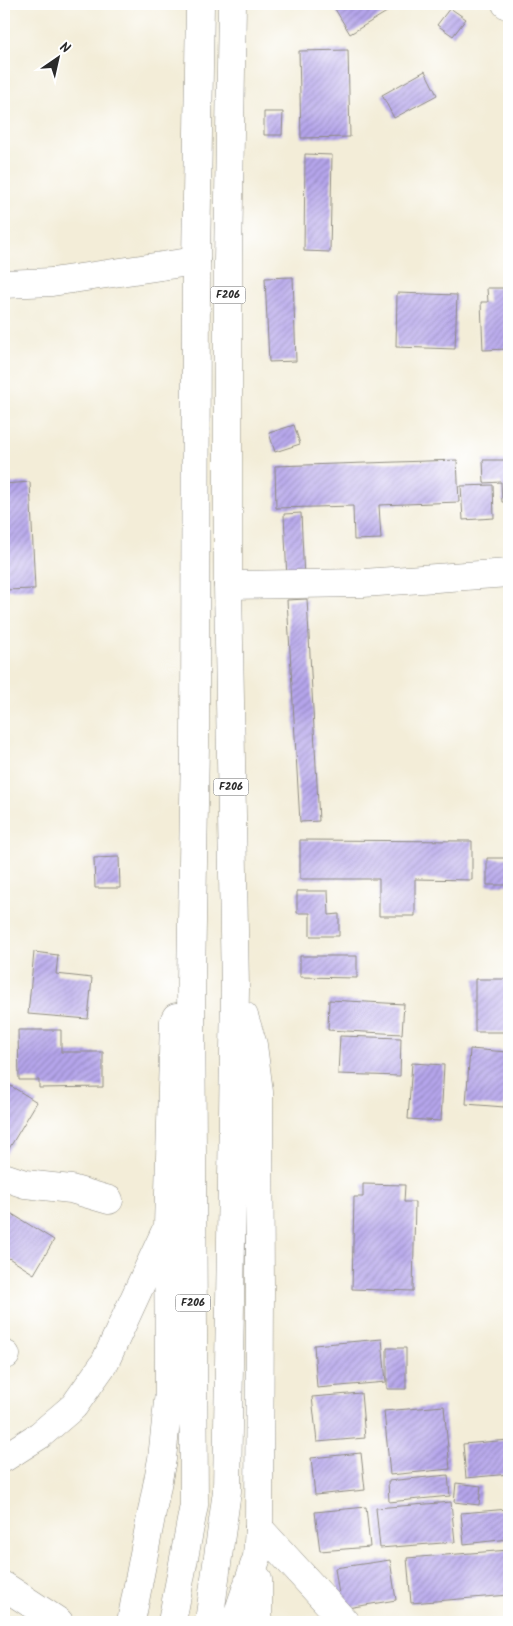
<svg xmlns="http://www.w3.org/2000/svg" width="513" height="1626" viewBox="0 0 513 1626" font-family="Kalam,sans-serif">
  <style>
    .building { fill: url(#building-hatch) }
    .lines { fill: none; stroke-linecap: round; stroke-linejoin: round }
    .minor-casing { stroke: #8f8c82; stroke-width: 29 }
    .primary-casing { stroke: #8f8c82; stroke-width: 29 }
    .minor { stroke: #fff; stroke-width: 28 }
    .primary { stroke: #fff; stroke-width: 28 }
    .labels { text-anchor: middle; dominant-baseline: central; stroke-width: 5; stroke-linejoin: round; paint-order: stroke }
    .shield { fill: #fff; stroke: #6b6b6b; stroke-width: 1 }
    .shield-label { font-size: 11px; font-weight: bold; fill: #2b2b2b }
  </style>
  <defs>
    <pattern id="building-hatch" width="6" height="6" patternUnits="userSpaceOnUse" patternTransform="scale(1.25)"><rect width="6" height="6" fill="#b5a5eb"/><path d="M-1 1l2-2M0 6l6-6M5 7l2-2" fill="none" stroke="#9387bf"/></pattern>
  </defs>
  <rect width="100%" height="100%" fill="#fff"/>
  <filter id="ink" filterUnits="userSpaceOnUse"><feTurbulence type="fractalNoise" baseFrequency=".02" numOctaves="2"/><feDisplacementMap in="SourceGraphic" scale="10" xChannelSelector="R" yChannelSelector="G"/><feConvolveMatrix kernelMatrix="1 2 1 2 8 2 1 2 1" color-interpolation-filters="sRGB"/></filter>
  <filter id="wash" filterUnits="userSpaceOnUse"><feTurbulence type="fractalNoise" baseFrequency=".0096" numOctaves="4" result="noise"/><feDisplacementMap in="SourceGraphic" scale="20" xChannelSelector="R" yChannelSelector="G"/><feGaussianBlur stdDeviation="1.12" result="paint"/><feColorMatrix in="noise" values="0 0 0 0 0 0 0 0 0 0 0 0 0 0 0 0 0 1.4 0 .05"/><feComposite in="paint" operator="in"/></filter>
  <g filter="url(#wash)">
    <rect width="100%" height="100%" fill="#f3edd8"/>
    <g id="blocks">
      <path class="building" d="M344 4H400L350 34 335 9Z
        M450 8 466 19 453 36 437 25Z
        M348 50 350 137 301 138 299 51Z
        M425 71 437 95 394 118 382 95Z
        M264 112H283L282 135H264Z
        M305 154 332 155 330 252 304 251Z
        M293 277 296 361 269 362 265 278Z
        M487 288H509V349L483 350 481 302H488Z
        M397 293 457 295 455 349 396 347Z
        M294 425 300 444 275 452 269 433Z
        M457 460 459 502 379 505 381 539 354 540 353 506 276 508 275 466Z
        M483 460H509V502H502L501 482 484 483Z
        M30 482 35 589 4 590V484Z
        M493 485 494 518 463 520 461 486Z
        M301 513 304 579 287 580 284 514Z
        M307 599 319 821 300 822 287 600Z
        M300 840 472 841V880L415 879V916H379V879H300Z
        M119 857 120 888H95L94 858Z
        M487 858H509V885H487Z
        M297 891H328L329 915 339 914V936H310V913H297Z
        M34 952 58 955 56 974 92 978 88 1019 28 1014Z
        M300 956H357V978L300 977Z
        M475 979H509V1032H475Z
        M329 1000 404 1004 402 1034 328 1030Z
        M18 1030H61V1052H103V1087L39 1088V1080H19Z
        M340 1036 401 1038 400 1076 338 1074Z
        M470 1049 507 1052 504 1107 466 1104Z
        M412 1063 444 1065 441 1121 408 1119Z
        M6 1083 37 1102 4 1157V1086Z
        M363 1184 405 1185 404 1202H415L413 1291 352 1289 354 1197H363Z
        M4 1209 54 1240 34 1274 4 1255Z
        M382 1339 386 1382 317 1388 314 1345Z
        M387 1348H406V1389H387Z
        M361 1393 365 1438 317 1442 312 1397Z
        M444 1406 450 1469 390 1475 384 1411Z
        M509 1440V1474L466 1478 463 1444Z
        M361 1453 365 1490 315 1495 311 1458Z
        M448 1475 450 1496 389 1502 388 1481Z
        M456 1483 481 1486 479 1505 454 1502Z
        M451 1502 455 1542 380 1548 376 1508Z
        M366 1507 370 1547 320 1551 315 1512Z
        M509 1509V1539L464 1544 461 1513Z
        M509 1550V1595L411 1603 407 1558Z
        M390 1560 396 1600 341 1609 335 1568Z"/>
    </g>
  </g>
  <g filter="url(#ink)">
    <use href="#blocks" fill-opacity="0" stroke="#8f8c82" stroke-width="1"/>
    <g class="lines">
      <g class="minor-casing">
        <path id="minor" d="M506 4 509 6
          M4 284 52 282 196 261
          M228 585 363 583 509 573
          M4 1177 25 1184 71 1189 109 1200
          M4 1354 6 1355
          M259 1528 345 1622"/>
      </g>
      <g class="primary-casing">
        <path id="primary" d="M4 1458 40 1435 74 1406 105 1362 164 1234
          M258 1579V1622
          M4 1586 59 1622
          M131 1622 162 1459 169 1392 168 1226 174 1021 176 1017
          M172 1622 194 1505 191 981 195 745 196 261 200 4
          M209 1622 227 1491 235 989 228 585V262L232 4
          M235 1622 257 1557 259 1528 260 1291 259 1092 253 1045 244 1016"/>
      </g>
      <use href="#minor" class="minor"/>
      <use href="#primary" class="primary"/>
    </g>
  </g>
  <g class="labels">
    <g class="shield">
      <rect x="210.5" y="286.5" width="35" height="17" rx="4"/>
      <rect x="213.5" y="778.5" width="35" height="17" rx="4"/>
      <rect x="175.5" y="1294.5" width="35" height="17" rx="4"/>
    </g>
    <g class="shield-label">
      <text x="228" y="295">F206</text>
      <text x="231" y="787">F206</text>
      <text x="193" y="1303">F206</text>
    </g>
  </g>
  <rect width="513" height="1626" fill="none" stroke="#fff" stroke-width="20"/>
  <g transform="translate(58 58) rotate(34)" stroke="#ffffff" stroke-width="4" paint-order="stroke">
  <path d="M0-4L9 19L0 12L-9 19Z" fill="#2b2b2b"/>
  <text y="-8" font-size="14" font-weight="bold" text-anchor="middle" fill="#2b2b2b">N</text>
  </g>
</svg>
